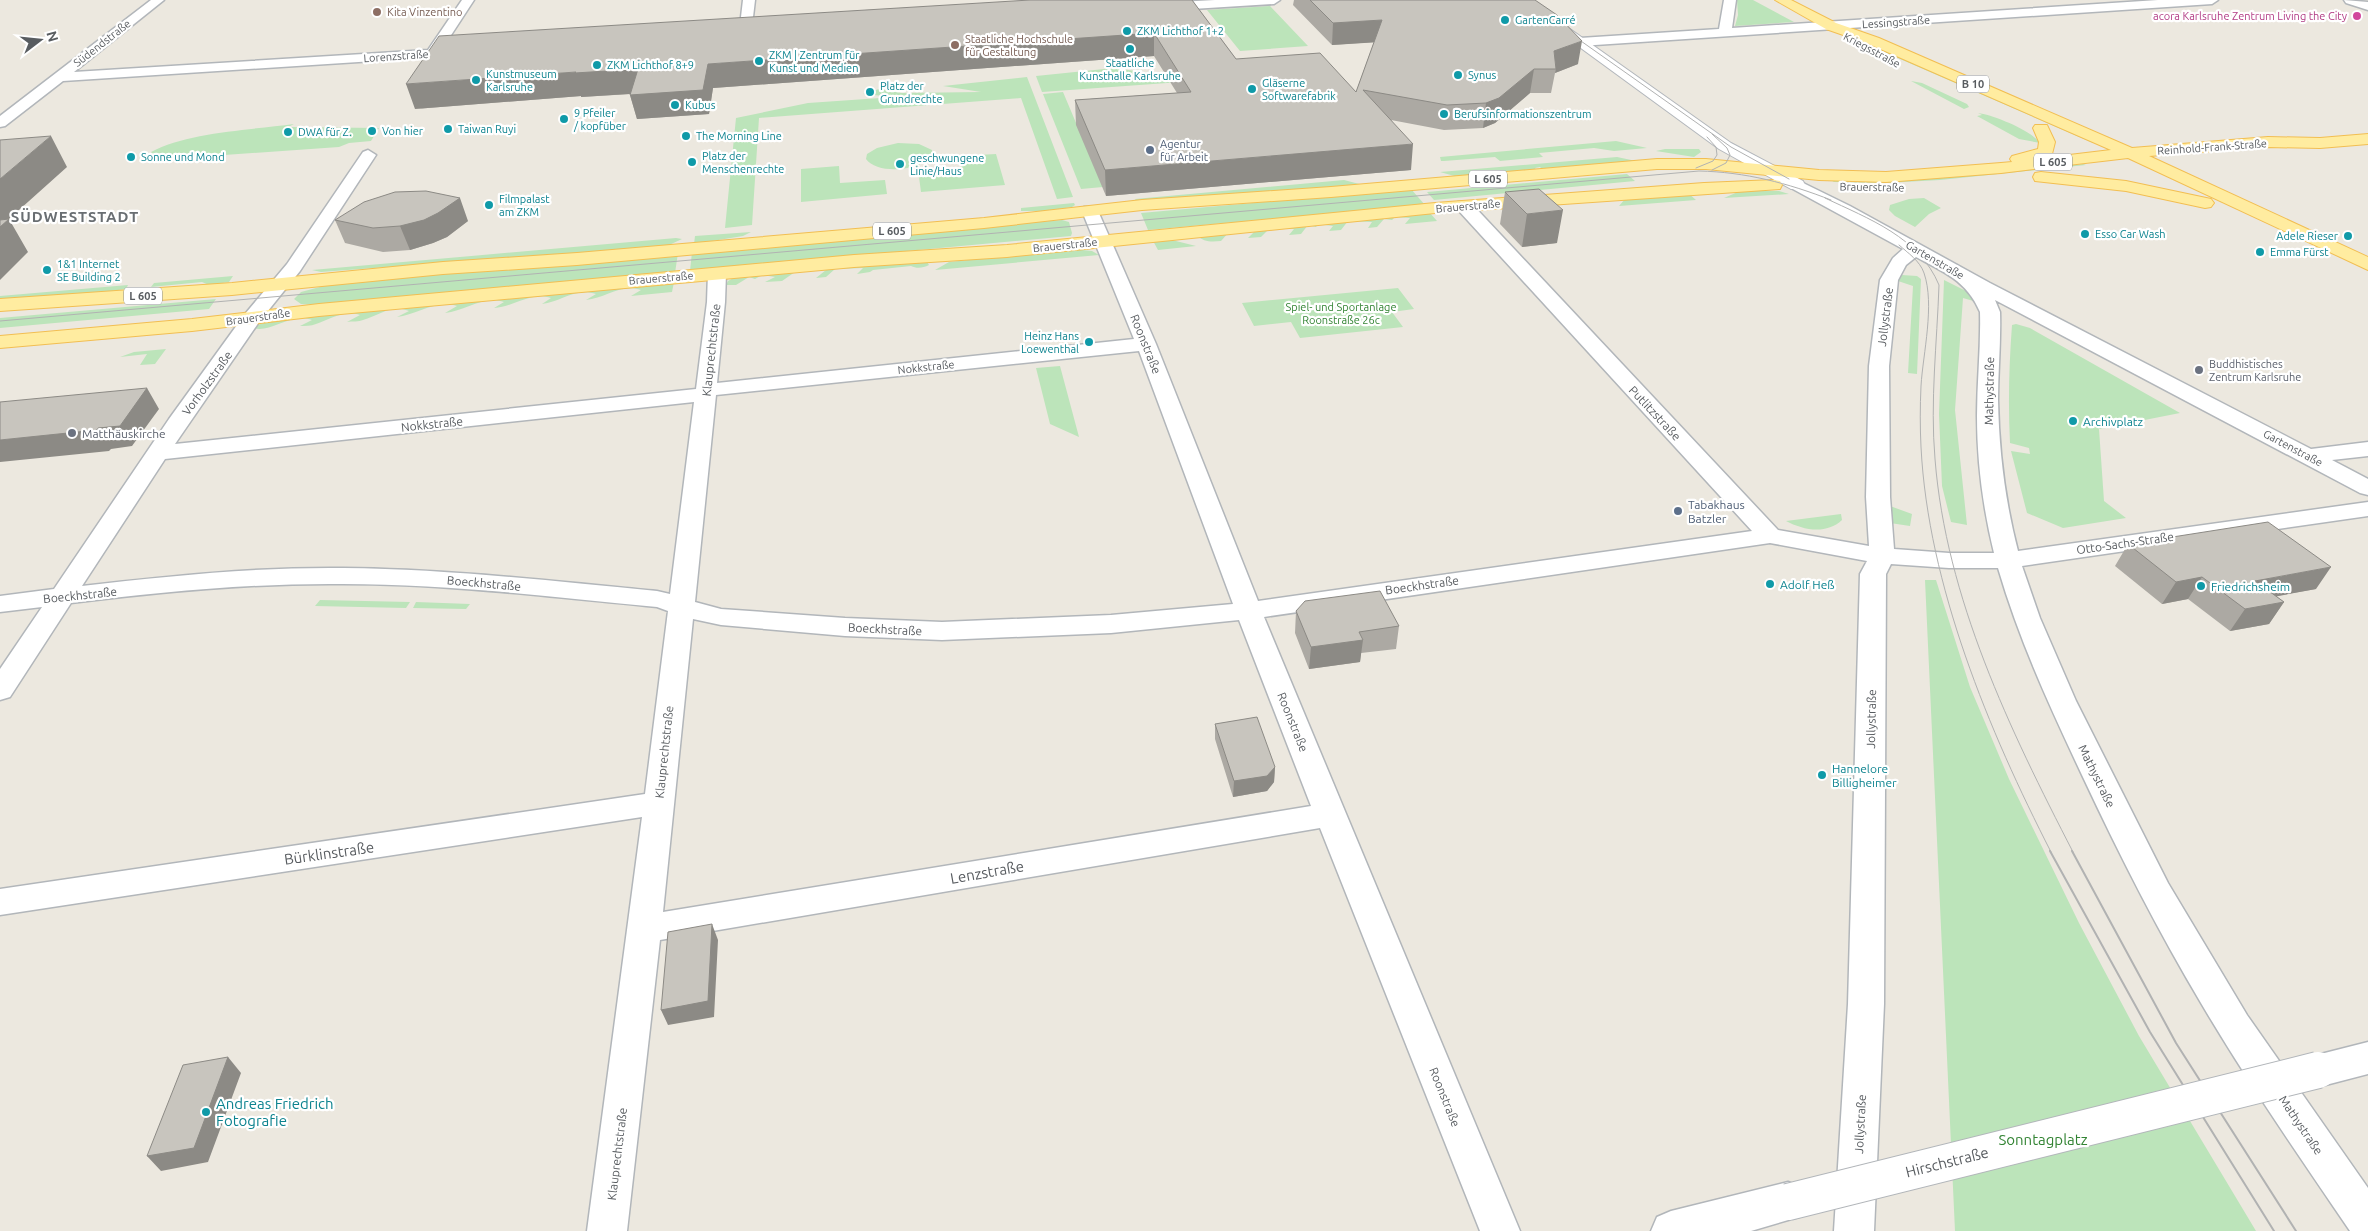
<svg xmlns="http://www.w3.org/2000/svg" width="2368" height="1231" viewBox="0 0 2368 1231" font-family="Ubuntu,sans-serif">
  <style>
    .green { fill: #bce4ba }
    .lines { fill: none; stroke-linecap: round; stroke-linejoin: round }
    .street-casing { stroke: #b2b6ba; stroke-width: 3 }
    .secondary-casing { stroke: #b3b7bc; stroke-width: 2 }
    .primary-casing { stroke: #f2be52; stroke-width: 2 }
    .street { fill: #fff; fill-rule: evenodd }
    .secondary { fill: #fff; fill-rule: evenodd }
    .primary { fill: #ffeca0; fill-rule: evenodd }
    .tram-far1 { stroke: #b1b2b2; stroke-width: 1 }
    .tram { stroke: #b1b2b2; stroke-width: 2 }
    .street-bridge-casing { stroke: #b2b6ba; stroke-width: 38; stroke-linecap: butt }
    .street-bridge { stroke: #fff; stroke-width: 36 }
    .wall { fill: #aca9a3 }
    .shaded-wall { fill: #8c8a85 }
    .building { fill: #c8c5be; stroke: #8c8a85 }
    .education-dot { fill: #8d6e63; stroke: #fff; stroke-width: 2 }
    .hotel-dot { fill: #d1479c; stroke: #fff; stroke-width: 2 }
    .culture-dot { fill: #0f9aa8; stroke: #fff; stroke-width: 2 }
    .service-dot { fill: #5c6f8a; stroke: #fff; stroke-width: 2 }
    .worship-dot { fill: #6b7280; stroke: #fff; stroke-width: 2 }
    .labels { text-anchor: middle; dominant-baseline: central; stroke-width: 4.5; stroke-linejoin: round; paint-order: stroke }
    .far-education-label { font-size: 11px; fill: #785e54; stroke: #fff; text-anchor: start }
    .far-hotel-label { font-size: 11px; fill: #b23c85; stroke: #fff; text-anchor: end }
    .far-culture-label { font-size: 11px; fill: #0d838f; stroke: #fff; text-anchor: start }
    .far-street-label { font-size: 11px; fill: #585c60; stroke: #fff }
    .shield { fill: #fff; stroke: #8a8d90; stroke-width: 1 }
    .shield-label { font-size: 11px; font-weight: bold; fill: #585c60 }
    .far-service-label { font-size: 11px; fill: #4e5e75; stroke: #fff; text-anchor: start }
    .far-park-label { font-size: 11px; fill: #338434; stroke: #fff }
    .far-worship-label { font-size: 11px; fill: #5b616d; stroke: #fff; text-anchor: start }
    .street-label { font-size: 12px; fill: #585c60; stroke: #fff }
    .culture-label { font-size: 12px; fill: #0d838f; stroke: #fff; text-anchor: start }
    .worship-label { font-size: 12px; fill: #5b616d; stroke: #fff; text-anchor: start }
    .service-label { font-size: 12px; fill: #4e5e75; stroke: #fff; text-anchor: start }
    .far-district-label { font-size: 15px; font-weight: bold; letter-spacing: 1px; fill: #696e72; stroke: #fff }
    .near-street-label { font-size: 15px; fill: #585c60; stroke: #fff }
    .near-culture-label { font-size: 15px; fill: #0d838f; stroke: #fff; text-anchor: start }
    .near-park-label { font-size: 15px; fill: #338434; stroke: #fff }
  </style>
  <rect width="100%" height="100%" fill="#ece8df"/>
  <path class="green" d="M1737 0H1753L1794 22 1735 26 1738 15Z
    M1270 6 1308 46 1240 51 1207 10Z
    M1864 41 2097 142 2093 143 1861 42Z
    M1296 57 1327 59 1195 81 1042 92 1036 76 1114 68 1170 76Z
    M1027 77 1073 197 1057 199 1021 98 759 118 752 225 725 228 736 118 808 103 895 97 863 94 879 89 902 93 981 92 943 86Z
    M1911 81 1922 83 1967 104 1969 107 1964 109Z
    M1063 92 1103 187 1081 189 1043 94Z
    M1978 113C1993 115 2031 130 2040 143L2019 139 1977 116 1982 115Z
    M294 124 288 127 379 128 371 141 349 143 339 147 140 161 153 154 151 152C188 132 251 130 294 124Z
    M1616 141 1647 148 1614 151 1594 148 1539 153 1543 157 1500 161 1495 157 1444 161H1441L1440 157Z
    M898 143 919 144 932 150V156C921 171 877 175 866 159L867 154 877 148Z
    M1665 149H1699L1701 152 1694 157 1656 151Z
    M996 154 1005 185 921 192 919 177 963 173 960 156Z
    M1617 157 1636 161 1543 170 1540 167 1535 168 1537 171 1458 177 1440 172Z
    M2083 164 2086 165 1940 180 1885 183 1834 182 1829 179 1937 178Z
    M839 166 840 183 885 180 887 194 801 202V169Z
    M1627 174 1635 181 1434 200 1427 192Z
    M1344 180 1367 186 1252 192 1137 202 1135 199Z
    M1411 189 1425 205 1148 230 1141 213Z
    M1740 191H1779L1789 194 1724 198Z
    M1688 193 1696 200 1619 206 1625 199Z
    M1924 198 1941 208 1929 214 1915 227 1895 216 1889 210 1890 205 1909 199Z
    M1074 203 1075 205 1072 207 1046 211H1021V208Z
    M1430 213 1437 221 1405 224 1410 218 1395 217 1392 220 1384 219 1377 227 1368 228 1372 222 1348 221 1341 230 1329 231 1333 226 1318 224 1316 227 1308 225 1301 234 1289 235 1294 229H1269L1261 237 1248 238 1254 232H1229L1221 241C1211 242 1203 242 1197 235Z
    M1062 220 1069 222 1072 233 1071 236 690 271 692 252Z
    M751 232 743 236 694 244 695 236Z
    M676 238 682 239 667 246 321 272 312 270Z
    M1152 239H1168L1196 246 1158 250Z
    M1073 249 1092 251 1099 255 935 270 949 262Z
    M678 253 675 273 314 305 301 304 294 299 301 292 331 284Z
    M927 262 929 265C923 268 917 269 911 266L873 270 870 272 857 274 863 268 835 269 826 277 816 278 826 270 795 272 782 281 765 282 775 277 762 275 755 279 749 277 736 285H726L728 281 735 277 812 269Z
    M1902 275 1917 276 1921 279 1917 374 1908 373 1913 286 1898 281Z
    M233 276 229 282 209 285 202 282 151 287 154 283Z
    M1944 280 1968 292 1977 302 1963 298 1955 410 1967 525 1951 522 1942 486 1939 414Z
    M674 282 672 292 631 296 641 290C622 283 605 298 586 300L596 294C576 287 560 302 542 304L551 298C531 291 514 307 494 308L504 302C484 295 465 311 445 313L457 306C437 299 416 315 397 317L409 311C390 304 379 316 363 320 359 322 352 321 347 322L360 315C345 309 330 319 316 324 311 326 305 326 300 326L312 320C291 312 268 334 254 328L260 324 280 319Z
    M128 285 126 289 62 298 0 301V296Z
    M1398 288 1414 309 1392 312 1403 327 1300 338 1291 322 1254 326 1242 303Z
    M216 299 209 309 0 328V318Z
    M2016 324 2030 328 2180 413 2099 429 2104 501 2126 518 2063 528 2027 513 2011 451 2030 454 2029 448 2010 443C2008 404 2009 365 2012 325Z
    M166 349 155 364 140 365 147 354 120 357 134 352Z
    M1060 366 1079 437 1050 424 1036 368Z
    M1890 506 1912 514 1910 526 1890 523Z
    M1841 514 1842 520C1826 535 1803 530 1786 521Z
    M1925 580H1936L1970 687 2009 779 2079 923 2139 1036 2256 1231H1955Z
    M320 600 410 602 406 608 315 606Z
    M416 602 470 604 466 609 413 608Z"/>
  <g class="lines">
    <g class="street-casing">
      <path id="street" d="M151 0H164L74 72 428 50 462 0H474L442 49H467L469 52 467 55 63 81 5 126 0 127V116Z
        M743 0H755L751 34 745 38 739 34Z
        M1215 0H1280L1274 4 1160 11 1154 7 1160 3Z
        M1724 0H1736L1732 28 2158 0H2218L2212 4 1580 46 1574 42 1580 38 1719 29Z
        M2344 0 2368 2V10L2346 3Z
        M368 150 376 155 300 271 259 322 175 444 696 389 707 302 708 273 711 269H723L726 273 725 302 717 383 1134 339 1082 211 1084 207H1096L1098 211 1156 344 1258 601 1752 531 1458 210 1456 206 1458 202H1470L1778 530 1869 546 1866 497 1869 366 1880 280 1893 258 1903 249 1791 188 1789 185 1791 182 1797 180 1850 206 1990 283 2311 449 2368 442V456L2332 460 2368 479V495L2360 493 1995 300 2000 312C2001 341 1998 371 1998 400 1999 451 2005 501 2018 551L2368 502V516L2022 566 2040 618 2076 701 2168 883 2247 1015 2368 1188V1231H2350C2299 1156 2247 1081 2201 1003 2157 929 2118 852 2082 775 2050 707 2019 640 1998 568H1949L1891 564 1886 574 1884 1004 1874 1231H1834L1848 1004 1860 574 1867 561 1770 543 1264 617 1520 1231H1480L1320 828 660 940 627 1231H587L642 817 0 915V889L645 794 668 611 657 607C553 597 448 584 343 584 252 583 161 592 71 603L10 697 0 700V669L42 607 0 612V596L54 589 169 419 245 314 287 264 363 152ZM1916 257C1944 272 1967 281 1980 312 1981 347 1977 381 1977 416 1977 462 1983 508 1994 553H1949L1894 549 1890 497 1889 366 1898 280 1906 265ZM1139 351 1233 604 1111 615 942 622 845 618 721 609 695 602 716 395ZM694 402 670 594 657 591C553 581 448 569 343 568 256 567 169 576 82 586L165 459ZM693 619 721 625 845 636 942 640 1111 633 1239 620 1311 806 663 912Z
        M2368 1042V1074L2318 1087 2305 1082 2300 1070 2305 1058Z
        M1788 1182 1802 1188 1808 1202 1802 1216 1751 1231H1651L1657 1217 1671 1211Z"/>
    </g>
    <g class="secondary-casing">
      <path id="secondary" d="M1515 0H1529L1731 143 1803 181 1805 185 1803 189H1791L1719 149Z"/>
    </g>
    <g class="primary-casing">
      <path id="primary" d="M1775 0H1791L1836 23 1879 38 2132 148 2268 137 2320 138 2368 134V144L2320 148 2268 147 2149 156 2368 257V270L2128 158 2001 173 1886 182 1819 180 1706 169H1657L1331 197 1142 210 984 228 577 265 443 274 232 295 0 311V299L232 283 443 262 577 253 984 218 1142 200 1331 187 1657 159H1706L1819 170 1886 172 2001 163 2012 162 2010 159 2012 156 2038 149 2039 142 2033 128 2035 125H2047L2055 142 2052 154 2044 158 2111 150 1869 44 1826 29Z
        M2041 172 2126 181 2211 199 2214 203 2211 207 2205 208 2126 191 2035 181 2033 177 2035 173Z
        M1774 180 1780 181 1782 185 1780 189 1435 213 1007 257 854 267 319 316 192 331 0 348V336L192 319 319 304 854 255 1007 245 1435 203 1704 183Z"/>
    </g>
    <use href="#street" class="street"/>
    <use href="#secondary" class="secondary"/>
    <use href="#primary" class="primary"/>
    <path class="tram-far1" d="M1571 34 1731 147 1789 179
      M1712 134 1727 148 1730 155 1726 163 1712 170
      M1696 168 1713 161 1717 155 1716 147 1707 137
      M1825 198C1869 219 1919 237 1939 285 1937 343 1930 401 1935 459 1946 598 2010 730 2073 852
      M1899 245C1908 253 1920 261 1924 273 1935 305 1923 353 1921 386 1920 407 1920 427 1921 447 1928 585 1989 731 2051 852
      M0 321 1699 171C1745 172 1788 183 1831 200"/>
    <path class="tram" d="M2050 851 2150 1032 2274 1231
      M2072 851 2176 1043 2296 1231"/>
    <g class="street-bridge-casing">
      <path id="street-bridge" d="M1788 1202 2318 1070"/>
    </g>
    <use href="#street-bridge" class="street-bridge"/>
  </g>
  <path class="wall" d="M1192 0 1236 59 1356 92 1374 42 1332 45 1293 5 1294 0H1535L1578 64 1555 73 1551 93H1530L1495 123 1483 128 1444 130 1391 120 1411 170 1106 196 1076 125 1075 100 1177 93 1154 56 713 88 709 114 637 119 630 95 631 94 581 97V96L415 109Z
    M1505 192 1557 243 1522 247 1500 224Z
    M335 220 468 221 447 237 433 243 410 250 383 252 345 243Z
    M2128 544 2316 589 2276 596 2284 602 2269 624 2230 631 2188 599 2162 604 2115 566Z
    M1296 611 1399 626 1396 649 1361 653 1360 662 1309 669 1295 633Z
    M1215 724 1275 767 1274 782 1267 791 1233 797 1215 739Z"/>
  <path class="shaded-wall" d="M1382 20 1380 42 1332 45 1333 23Z
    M1154 33V56L713 88 709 114 637 119 630 95 708 64Z
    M1582 41 1578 64 1555 73 1556 69 1554 51Z
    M638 69 644 93 581 97V96L415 109 406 84 576 72Z
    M1534 69 1530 93 1495 123 1483 128 1486 103Z
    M51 136 67 167 0 227V179Z
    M1413 144 1411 170 1106 196 1105 170Z
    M460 198 468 221 447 237 433 243 410 250 400 226Z
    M1563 210 1557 243 1522 247 1527 214Z
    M9 219 28 252 0 280V227Z
    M147 388 159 409 132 446 111 449 109 451 0 462V440L98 428Z
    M2331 567 2316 589 2241 603 2255 581Z
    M2202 577 2188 599 2162 604 2176 582Z
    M2284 602 2269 624 2230 631 2245 609Z
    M1363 640 1360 662 1309 669 1311 647Z
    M1275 767 1274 782 1267 791 1233 797 1234 781Z
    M712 924 718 940 714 1017 668 1025 661 1010Z
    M228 1057 241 1073 208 1162 161 1171 147 1156Z"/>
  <path class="building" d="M1030 0H1192L1236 59 1320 53 1356 92 1382 20 1333 23 1310 0H1535L1557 15 1582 41 1554 51 1556 69H1534L1499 98 1486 103 1447 105 1363 90 1413 144 1105 170 1075 100 1191 92 1154 33 708 64 703 90 630 95 638 69 575 73 576 72 406 84 439 36Z
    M51 136 0 179V140Z
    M1539 189 1563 210 1527 214 1505 192Z
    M426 191 460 198 438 213 424 220 400 226 373 228 335 220 364 202 395 192Z
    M9 219 0 227V220Z
    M147 388 120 426 98 428 97 430 0 440V402Z
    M2268 522 2331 567 2255 581 2284 602 2245 609 2202 577 2176 582 2128 544Z
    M1380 591 1399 626 1359 632 1363 640 1311 647 1296 611 1305 601Z
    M1257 717 1275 767 1267 776 1234 781 1215 724Z
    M712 924 708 1001 661 1010 668 932Z
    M228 1057 194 1148 147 1156 183 1065Z"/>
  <g class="education-dot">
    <circle cx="377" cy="12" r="5"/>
    <circle cx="955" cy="45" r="5"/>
  </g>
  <circle class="hotel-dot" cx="2357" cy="16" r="5"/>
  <g class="culture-dot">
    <circle cx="1505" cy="20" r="5"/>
    <circle cx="1127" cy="31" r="5"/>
    <circle cx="1130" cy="49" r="5"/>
    <circle cx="759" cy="61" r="5"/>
    <circle cx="597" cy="65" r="5"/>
    <circle cx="1458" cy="75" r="5"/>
    <circle cx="476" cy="80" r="5"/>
    <circle cx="1252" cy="89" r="5"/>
    <circle cx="870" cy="92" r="5"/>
    <circle cx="675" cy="105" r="5"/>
    <circle cx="1444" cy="114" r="5"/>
    <circle cx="564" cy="119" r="5"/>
    <circle cx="448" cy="129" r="5"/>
    <circle cx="372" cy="131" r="5"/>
    <circle cx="288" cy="132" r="5"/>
    <circle cx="686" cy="136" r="5"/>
    <circle cx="131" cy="157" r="5"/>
    <circle cx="692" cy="162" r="5"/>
    <circle cx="900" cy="164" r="5"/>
    <circle cx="489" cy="205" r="5"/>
    <circle cx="2085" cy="234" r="5"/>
    <circle cx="2348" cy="236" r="5"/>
    <circle cx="2260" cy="252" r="5"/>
    <circle cx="47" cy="270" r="5"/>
    <circle cx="1089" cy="342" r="5"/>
    <circle cx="2073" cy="421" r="5"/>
    <circle cx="1770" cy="584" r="5"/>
    <circle cx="2201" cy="586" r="5"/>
    <circle cx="1822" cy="775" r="5"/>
    <circle cx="206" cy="1112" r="5"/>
  </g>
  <g class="service-dot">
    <circle cx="1150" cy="150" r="5"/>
    <circle cx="1678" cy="511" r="5"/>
  </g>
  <g class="worship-dot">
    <circle cx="2199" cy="370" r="5"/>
    <circle cx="72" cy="433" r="5"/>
  </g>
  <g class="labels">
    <g class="far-education-label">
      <text x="387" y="12">Kita Vinzentino</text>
      <text x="965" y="39">Staatliche Hochschule<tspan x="965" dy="13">für Gestaltung</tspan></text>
    </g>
    <g class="far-hotel-label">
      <text x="2347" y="16">acora Karlsruhe Zentrum Living the City</text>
    </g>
    <g class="far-culture-label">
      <text x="1515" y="20">GartenCarré</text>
      <text x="1137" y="31">ZKM Lichthof 1+2</text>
      <text x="769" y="55">ZKM | Zentrum für<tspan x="769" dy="13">Kunst und Medien</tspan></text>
      <text x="1130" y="63" text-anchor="middle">Staatliche<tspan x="1130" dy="13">Kunsthalle Karlsruhe</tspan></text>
      <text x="607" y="65">ZKM Lichthof 8+9</text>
      <text x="486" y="74">Kunstmuseum<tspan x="486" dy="13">Karlsruhe</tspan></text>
      <text x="1468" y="75">Synus</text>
      <text x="1262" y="83">Gläserne<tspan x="1262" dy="13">Softwarefabrik</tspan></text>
      <text x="880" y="86">Platz der<tspan x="880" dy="13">Grundrechte</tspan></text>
      <text x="685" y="105">Kubus</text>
      <text x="574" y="113">9 Pfeiler<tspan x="574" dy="13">/ kopfüber</tspan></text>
      <text x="1454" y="114">Berufsinformationszentrum</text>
      <text x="458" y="129">Taiwan Ruyi</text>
      <text x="382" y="131">Von hier</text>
      <text x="298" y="132">DWA für Z.</text>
      <text x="696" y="136">The Morning Line</text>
      <text x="702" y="156">Platz der<tspan x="702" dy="13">Menschenrechte</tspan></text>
      <text x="141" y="157">Sonne und Mond</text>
      <text x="910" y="158">geschwungene<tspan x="910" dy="13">Linie/Haus</tspan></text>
      <text x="499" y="199">Filmpalast<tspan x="499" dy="13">am ZKM</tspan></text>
      <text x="2095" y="234">Esso Car Wash</text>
      <text x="2338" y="236" text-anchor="end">Adele Rieser</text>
      <text x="2270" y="252">Emma Fürst</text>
      <text x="57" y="264">1&amp;1 Internet<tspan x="57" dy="13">SE Building 2</tspan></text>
      <text x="1079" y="336" text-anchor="end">Heinz Hans<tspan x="1079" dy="13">Loewenthal</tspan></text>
    </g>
    <g class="far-street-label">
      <text transform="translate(1896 22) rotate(-4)">Lessingstraße</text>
      <text transform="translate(102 43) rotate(-38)">Südendstraße</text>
      <text transform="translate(1872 50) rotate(28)">Kriegsstraße</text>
      <text transform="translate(396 56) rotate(-4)">Lorenzstraße</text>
      <text transform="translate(2212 147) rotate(-4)">Reinhold-Frank-Straße</text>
      <text transform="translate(1872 187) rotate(1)">Brauerstraße</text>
      <text transform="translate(1468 206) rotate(-5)">Brauerstraße</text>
      <text transform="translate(1065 245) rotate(-6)">Brauerstraße</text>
      <text transform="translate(1935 260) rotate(30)">Gartenstraße</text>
      <text transform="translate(661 278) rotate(-5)">Brauerstraße</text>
      <text transform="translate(258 317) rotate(-8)">Brauerstraße</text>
      <text transform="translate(926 367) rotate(-6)">Nokkstraße</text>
      <text transform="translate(2293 448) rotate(28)">Gartenstraße</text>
    </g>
    <g class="shield">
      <rect x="1957" y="75.5" width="32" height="17" rx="4"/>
      <rect x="2034" y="153.5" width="38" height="17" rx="4"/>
      <rect x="1469" y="170.5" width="38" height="17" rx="4"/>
      <rect x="873" y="222.5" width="38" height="17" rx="4"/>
      <rect x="124" y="287.5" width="38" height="17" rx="4"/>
    </g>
    <g class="shield-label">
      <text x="1973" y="84">B 10</text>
      <text x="2053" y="162">L 605</text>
      <text x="1488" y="179">L 605</text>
      <text x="892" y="231">L 605</text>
      <text x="143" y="296">L 605</text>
    </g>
    <g class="far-service-label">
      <text x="1160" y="144">Agentur<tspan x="1160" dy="13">für Arbeit</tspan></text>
    </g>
    <g class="far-park-label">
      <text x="1341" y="307">Spiel- und Sportanlage<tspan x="1341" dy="13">Roonstraße 26c</tspan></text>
    </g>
    <g class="far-worship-label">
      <text x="2209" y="364">Buddhistisches<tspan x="2209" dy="13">Zentrum Karlsruhe</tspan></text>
    </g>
    <g class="street-label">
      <text transform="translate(1885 317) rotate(-83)">Jollystraße</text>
      <text transform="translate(1146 344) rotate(68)">Roonstraße</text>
      <text transform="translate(711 350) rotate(-84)">Klauprechtstraße</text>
      <text transform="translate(207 383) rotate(-54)">Vorholzstraße</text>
      <text transform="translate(1989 391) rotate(-89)">Mathystraße</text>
      <text transform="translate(1655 413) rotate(47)">Putlitzstraße</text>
      <text transform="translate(432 424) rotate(-6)">Nokkstraße</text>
      <text transform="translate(2125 543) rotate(-8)">Otto-Sachs-Straße</text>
      <text transform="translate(484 583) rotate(5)">Boeckhstraße</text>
      <text transform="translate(1422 585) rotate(-8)">Boeckhstraße</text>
      <text transform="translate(80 595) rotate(-6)">Boeckhstraße</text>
      <text transform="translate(885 629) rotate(3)">Boeckhstraße</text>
      <text transform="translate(1871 719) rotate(-89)">Jollystraße</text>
      <text transform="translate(1293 722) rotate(68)">Roonstraße</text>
      <text transform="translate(664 752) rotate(-84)">Klauprechtstraße</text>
      <text transform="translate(2097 776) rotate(64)">Mathystraße</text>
      <text transform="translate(1445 1097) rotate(68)">Roonstraße</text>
      <text transform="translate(1860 1124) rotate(-87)">Jollystraße</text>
      <text transform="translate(2301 1125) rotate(56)">Mathystraße</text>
      <text transform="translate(617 1154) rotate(-83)">Klauprechtstraße</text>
    </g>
    <g class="culture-label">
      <text x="2083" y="421">Archivplatz</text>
      <text x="1780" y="584">Adolf Heß</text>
      <text x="2211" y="586">Friedrichsheim</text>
      <text x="1832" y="768">Hannelore<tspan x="1832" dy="14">Billigheimer</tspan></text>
    </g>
    <g class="worship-label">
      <text x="82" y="433">Matthäuskirche</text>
    </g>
    <g class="service-label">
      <text x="1688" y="504">Tabakhaus<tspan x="1688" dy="14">Batzler</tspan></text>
    </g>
    <g class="far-district-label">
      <text x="75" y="216">SÜDWESTSTADT</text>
    </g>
    <g class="near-street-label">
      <text transform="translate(329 853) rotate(-8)">Bürklinstraße</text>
      <text transform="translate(987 872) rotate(-10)">Lenzstraße</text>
      <text transform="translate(1947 1162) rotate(-14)">Hirschstraße</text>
    </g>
    <g class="near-culture-label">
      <text x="216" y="1103">Andreas Friedrich<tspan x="216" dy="17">Fotografie</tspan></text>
    </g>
    <g class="near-park-label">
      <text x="2043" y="1139">Sonntagplatz</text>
    </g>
  </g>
  <g transform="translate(40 40) rotate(74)" stroke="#ffffff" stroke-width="4" paint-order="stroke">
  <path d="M0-4L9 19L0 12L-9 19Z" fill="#585c60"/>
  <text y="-8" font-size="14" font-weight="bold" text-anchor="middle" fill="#585c60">N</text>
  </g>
</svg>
